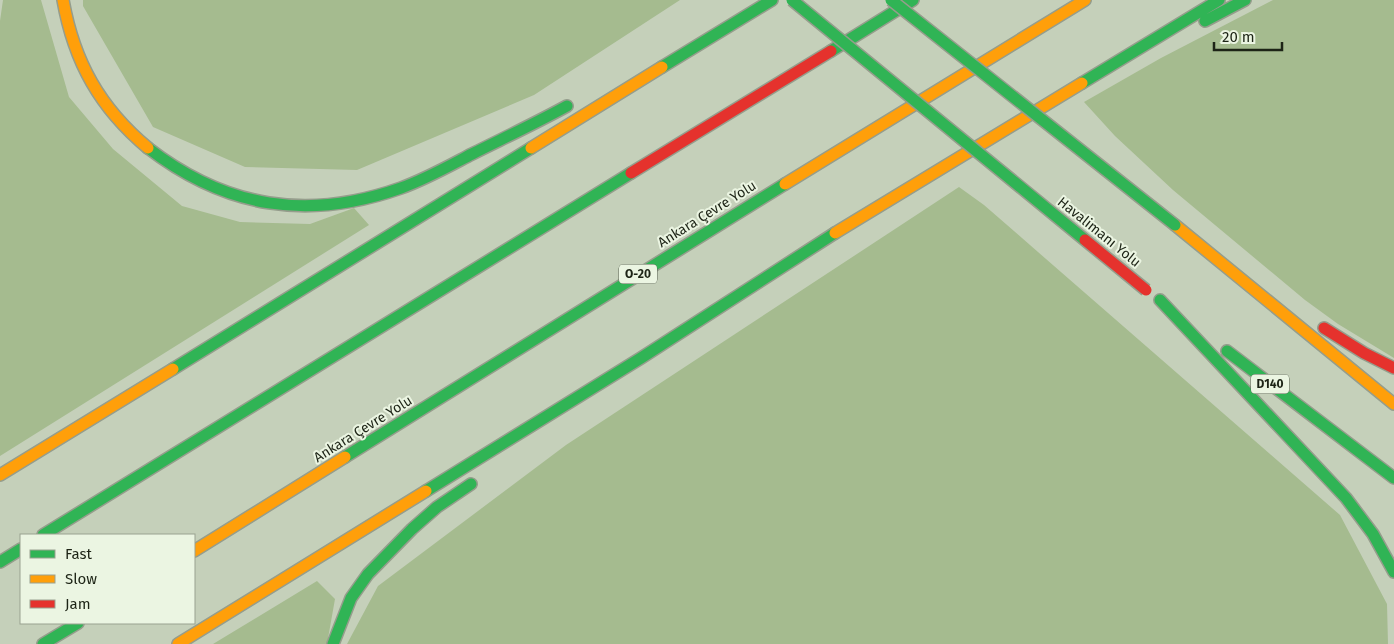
<svg xmlns="http://www.w3.org/2000/svg" width="1394" height="644" viewBox="0 0 1394 644" font-family="'Fira Sans',sans-serif">
  <style>
    .forest { fill: #a5bb8f }
    .lines { fill: none; stroke-linecap: round; stroke-linejoin: round }
    .fast-casing { stroke: #959d8c; stroke-width: 14 }
    .slow-casing { stroke: #959d8c; stroke-width: 14 }
    .jam-casing { stroke: #959d8c; stroke-width: 14 }
    .fast { stroke: #30b455; stroke-width: 11 }
    .slow { stroke: #ff9f0a; stroke-width: 11 }
    .jam { stroke: #e5322d; stroke-width: 11 }
    .fast-bridge-casing { stroke: #959d8c; stroke-width: 14; stroke-linecap: butt }
    .jam-bridge-casing { stroke: #959d8c; stroke-width: 14; stroke-linecap: butt }
    .fast-bridge { stroke: #30b455; stroke-width: 11 }
    .jam-bridge { stroke: #e5322d; stroke-width: 11 }
    .labels { text-anchor: middle; dominant-baseline: central; stroke-width: 4; stroke-linejoin: round; paint-order: stroke }
    .shield { fill: #ebf5e2; stroke: #5b6353; stroke-width: 1 }
    .shield-label { font-size: 12px; font-weight: bold; fill: #1d2416 }
    .street-label { font-size: 14px; fill: #1d2416; stroke: #ebf5e2 }
  </style>
  <rect width="100%" height="100%" fill="#c5d0ba"/>
  <path class="forest" d="M3 0H41L69 97 113 149 182 206 240 222 310 224 354 208 369 225 0 456V21Z
    M83 0H680L534 95 357 170 245 167 153 127 83 6Z
    M1273 0H1394V358L1338 324 1305 300 1173 190 1115 136 1084 102 1161 58Z
    M959 187 984 205 1340 515 1387 604 1388 644H347L378 586 566 445Z
    M317 581 335 599 327 644H213Z"/>
  <g class="lines">
    <g class="fast-casing">
      <path id="fast" d="M1205 21 1245 0
        M831 51 913 0
        M662 67 772 0
        M1082 83 1219 0
        M148 148C226 208 308 221 401 188 426 179 449 166 472 154 504 138 536 123 567 106
        M1160 300 1346 498 1373 534 1394 572
        M1227 351 1394 478
        M173 369 531 148
        M345 457 785 184
        M426 491 641 358 835 233
        M43 535 631 173
        M0 562 21 549
        M43 644 78 623
        M333 644 351 598 368 574 412 529 437 507 471 484"/>
    </g>
    <g class="slow-casing">
      <path id="slow" d="M63 0C74 62 100 108 148 148
        M531 148 662 67
        M785 184 1085 0
        M1175 225 1394 404
        M835 233 1082 83
        M0 475 173 369
        M194 551 345 457
        M178 644 426 491"/>
    </g>
    <g class="jam-casing">
      <path id="jam" d="M631 173 831 51
        M1324 328 1364 353 1394 368"/>
    </g>
    <use href="#fast" class="fast"/>
    <use href="#slow" class="slow"/>
    <use href="#jam" class="jam"/>
    <g class="fast-bridge-casing">
      <path id="fast-bridge" d="M792 0 1085 240
        M891 0 1175 225"/>
    </g>
    <g class="jam-bridge-casing">
      <path id="jam-bridge" d="M1085 240 1146 290"/>
    </g>
    <use href="#fast-bridge" class="fast-bridge"/>
    <use href="#jam-bridge" class="jam-bridge"/>
  </g>
  <g class="labels">
    <g class="shield">
      <rect x="619" y="264.5" width="38" height="19" rx="4"/>
      <rect x="1251" y="374.5" width="38" height="19" rx="4"/>
    </g>
    <g class="shield-label">
      <text x="638" y="274">O-20</text>
      <text x="1270" y="384">D140</text>
    </g>
    <g class="street-label">
      <text transform="translate(707 214) rotate(-32)">Ankara Çevre Yolu</text>
      <text transform="translate(1099 232) rotate(39)">Havalimanı Yolu</text>
      <text transform="translate(363 429) rotate(-32)">Ankara Çevre Yolu</text>
    </g>
  </g>
  <rect x="20" y="534" width="175" height="90" fill="#ebf5e2" stroke="#99a190"/>
  <rect x="30" y="550" width="25" height="8" fill="#30b455" stroke="#99a190"/>
  <text x="65" y="559" font-size="15" fill="#1d2416">Fast</text>
  <rect x="30" y="575" width="25" height="8" fill="#ff9f0a" stroke="#99a190"/>
  <text x="65" y="584" font-size="15" fill="#1d2416">Slow</text>
  <rect x="30" y="600" width="25" height="8" fill="#e5322d" stroke="#99a190"/>
  <text x="65" y="609" font-size="15" fill="#1d2416">Jam</text>
  <path d="M1214 42v8h68v-8" fill="none" stroke="#1d2416" stroke-width="2.5"/>
  <text x="1222" y="42" font-size="15" fill="#1d2416" stroke="#ebf5e2" stroke-width="4" paint-order="stroke">20 m</text>
</svg>
